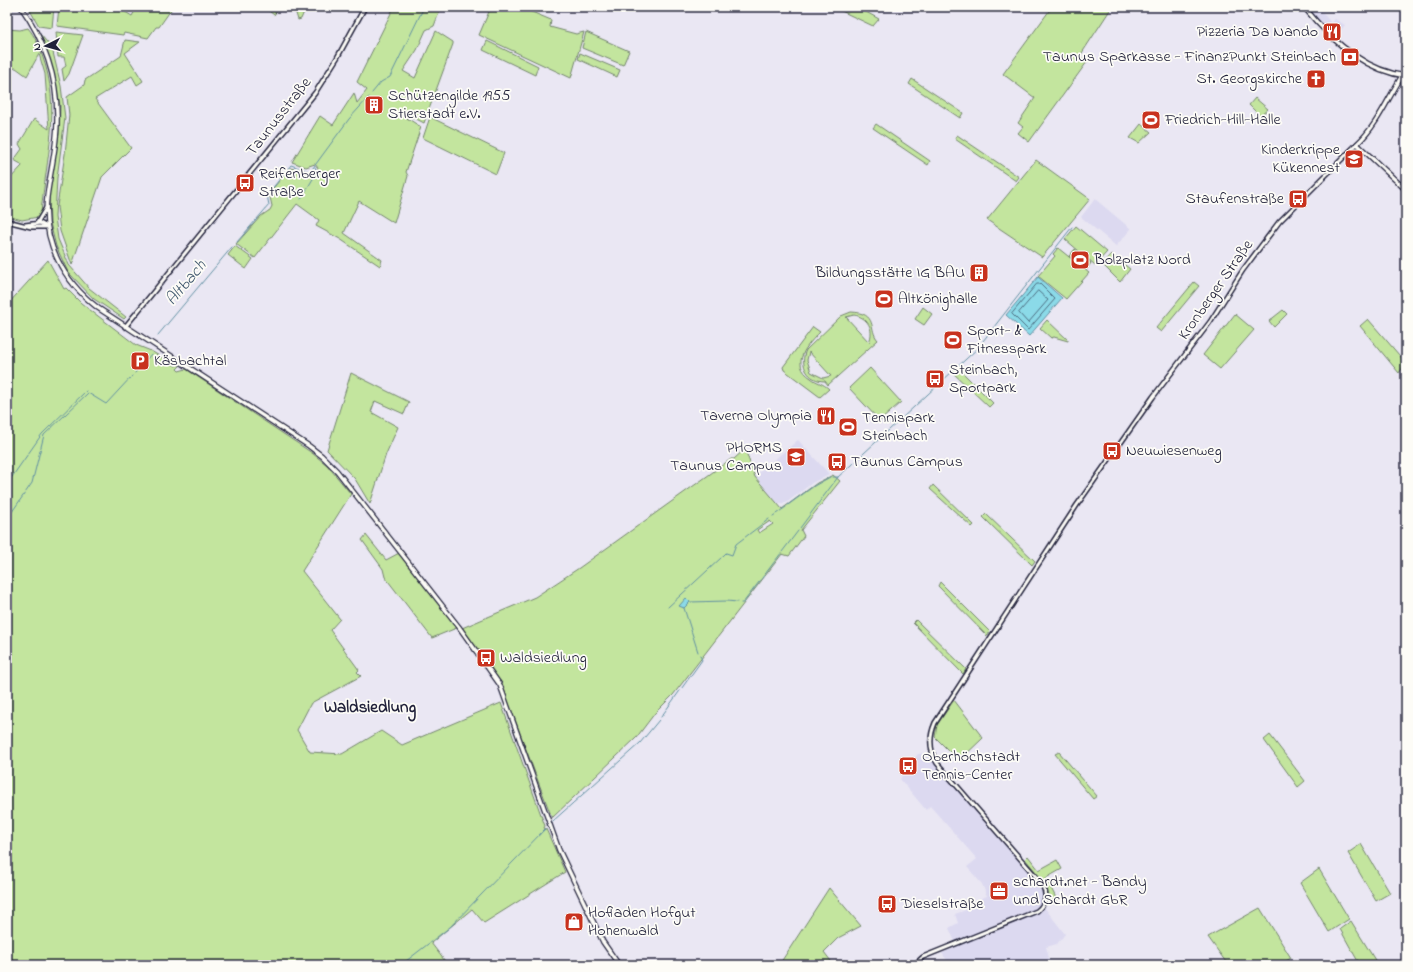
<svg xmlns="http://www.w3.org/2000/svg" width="1413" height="972" viewBox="0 0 1413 972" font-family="'Indie Flower',sans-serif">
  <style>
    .built { fill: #dcd9f0 }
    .green { fill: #c3e59e; stroke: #72846c; fill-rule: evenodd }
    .water { fill: #8bdae8; stroke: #6190a3 }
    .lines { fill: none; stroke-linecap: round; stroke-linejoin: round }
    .shore { stroke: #4c6c80; stroke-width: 1 }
    .stream { stroke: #6190a3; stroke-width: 1 }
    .tertiary-casing { stroke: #22223b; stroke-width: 6 }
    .secondary-casing { stroke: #22223b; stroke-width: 6 }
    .tertiary { stroke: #fdfcf7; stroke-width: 3 }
    .secondary { stroke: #fdfcf7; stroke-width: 3.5 }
    .labels { text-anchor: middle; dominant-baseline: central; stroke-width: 3.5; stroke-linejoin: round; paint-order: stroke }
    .poi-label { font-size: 16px; fill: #22223b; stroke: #fdfcf7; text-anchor: start }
    .street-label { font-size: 16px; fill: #22223b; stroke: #fdfcf7 }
    .water-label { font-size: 17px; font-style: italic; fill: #42596f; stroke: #fdfcf7 }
    .neighbourhood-label { font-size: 17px; font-weight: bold; fill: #22223b; stroke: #fdfcf7 }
  </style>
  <rect width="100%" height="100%" fill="#eae7f3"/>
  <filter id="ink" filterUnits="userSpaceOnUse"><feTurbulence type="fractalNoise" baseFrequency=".025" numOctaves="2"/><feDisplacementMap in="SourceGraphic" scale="8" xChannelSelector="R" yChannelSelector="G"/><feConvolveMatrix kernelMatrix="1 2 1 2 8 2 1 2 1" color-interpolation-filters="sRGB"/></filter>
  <g filter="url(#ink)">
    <path class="built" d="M1305 7H1318L1331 23 1335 19 1345 25 1334 39Z
      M1095 199 1131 229 1116 246 1081 217Z
      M798 440 829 474 812 483 786 503H777L755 476Z
      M928 753 1043 888 1044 896 1041 903 1065 934 1057 944 1046 947 1051 965H950L942 953 957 946 949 928 958 923 955 914 977 906 975 901 987 896 982 884 967 867 977 859 930 806 926 810 900 779 918 754Z"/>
    <path class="green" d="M28 7H54L52 28 39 26Z
      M59 7H117L132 16 137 7H173L159 27H156L148 38 124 33 123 35 57 26Z
      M264 7H280L274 15Z
      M294 7 304 12 301 19 298 20Z
      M394 7H439L440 10 434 26 426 30 417 50 403 71 415 78 436 31 453 42V44L424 123 401 111 399 113 421 127 406 172 408 176 394 223 359 201 344 233 382 260 380 266 340 239 316 226 319 220 297 204 255 258 236 244 261 216 270 210 272 206 269 193 290 168 312 173 315 176 318 168 315 164 306 167 292 162 320 116 333 125 354 93 357 103 367 90 357 82Z
      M491 7H520L551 20 550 27 576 34 584 32 571 78 479 35Z
      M833 7H857L879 19 873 26Z
      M1052 7H1112L1080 56 1087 62 1029 142 1018 133 1023 127 1018 123 1035 98 1003 74Z
      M28 28C35 36 38 45 42 55 62 109 46 158 41 213L38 217 22 220 7 216V182L22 166 21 164 14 160 22 149 19 144 34 119 49 129 45 74 39 54 27 76 16 68 7 69V29L20 30Z
      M56 32 83 35 69 74 64 81 62 69 66 66 64 57H58Z
      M586 32 629 51 623 65 582 48Z
      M40 34 52 48 61 86 65 118 57 178 55 217 58 239 69 265 89 288 126 317 124 319 94 299 68 272 56 246 50 223 49 196 59 134 60 106 55 79Z
      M125 40 140 42 125 53 143 81 137 85 132 76 95 99 131 148 102 177 72 265 60 231 57 206 65 154 69 115 67 97 84 85 85 80 121 56Z
      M487 41 538 66 535 75 483 50Z
      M580 53 620 70 617 77 578 59Z
      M912 79 963 113 960 118 909 84Z
      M1255 98 1268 109 1260 116 1249 105Z
      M430 117 504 153 496 174 423 138Z
      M876 124 930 161 928 165 873 128Z
      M1141 124 1151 132 1139 143 1130 138Z
      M957 135 1019 177 1016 181 955 139Z
      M1036 160 1090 199 1042 257 987 220Z
      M1076 226 1107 252 1095 265 1065 239Z
      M235 246 253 259 246 269 228 255Z
      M1058 248 1089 273 1066 299 1038 276 1055 256 1053 254Z
      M1075 249 1091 263 1086 270 1069 256Z
      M1111 254 1130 269 1120 282 1102 264Z
      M48 260 64 289 66 288 81 303 136 345 151 351 176 366 177 364 180 366 177 369 179 371 186 369 312 453 327 465 351 494 302 571 340 619 330 630 359 670 357 672 361 676 311 703 297 730 310 752 342 754 381 731 402 745 501 703 545 826 544 828 546 829 565 872 484 923 472 909 431 943 448 965H7V305Z
      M1194 282 1199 286 1161 332 1156 328Z
      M923 307 932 314 924 325 915 319Z
      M1283 310 1287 314 1274 327 1269 321Z
      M851 312C879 313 868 330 878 340L828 385 825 381C808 381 799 365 806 350L841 316ZM854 315C867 317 875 329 869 342L846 317ZM809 352 831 376 823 378 811 372 807 360Z
      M1235 314 1254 330 1220 369 1203 355Z
      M1368 319 1406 363 1399 373 1360 326Z
      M1047 320 1068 340V341L1054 337 1051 338 1040 328Z
      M813 327 820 332C808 344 789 364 811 378 817 383 823 383 829 389L820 397 784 370 783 367Z
      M956 366 993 403 989 407 951 371Z
      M870 368 901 402 880 421 849 388Z
      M351 373 409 402 404 414 375 401 371 412 398 427 386 454 370 504 355 479 327 450Z
      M745 449 755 477 782 509 817 483 833 475 840 481 801 530 804 536 789 556 782 554 673 695 655 713 636 738 552 818 501 683 462 628 535 597 579 568 731 459H734ZM770 521 773 524 759 533 757 530Z
      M933 485 974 525 972 527 930 489Z
      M986 514 1035 561 1032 565 983 517Z
      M366 535 386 560 401 552 459 627 432 638 385 577 383 569 362 540Z
      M940 582 990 632 987 636 938 586Z
      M916 620 966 669 963 674 913 623Z
      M954 700 983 738 959 761 935 737 937 725Z
      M1270 735 1305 781 1298 787 1264 740Z
      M1059 752 1097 796 1093 799 1055 754Z
      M1361 844 1390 893 1376 901 1348 853Z
      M1028 856 1039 870 1057 860 1062 869 1046 878 1057 900H1050L1046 884 1025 859Z
      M1319 869 1349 919 1329 932 1300 883Z
      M829 888 861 926 838 938 824 952 834 965H779Z
      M1260 908 1291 958 1280 965H1228L1208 937Z
      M1351 921 1378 965H1360L1340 929Z"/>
    <path class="water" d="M1038 277 1062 298 1029 336 1006 315Z
      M686 598 690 602 684 608 679 606Z"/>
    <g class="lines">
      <path class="shore" d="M1037 284H1040L1055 299 1028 330 1012 314Z
        M1038 291 1048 300 1028 323 1019 313Z"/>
      <path class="stream" d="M372 93 381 82 390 77 424 7
        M301 199 317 172 315 167
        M237 242 269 205 267 195 291 165 310 172 349 119 369 97
        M158 335 232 247
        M983 341 1072 227
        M135 373 152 353
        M833 477H838
        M7 484 42 434 86 391
        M788 505 814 486 830 477
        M773 516 786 507
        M7 519 32 483 44 435 88 393 106 404 132 376
        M800 528 838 477 978 348
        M723 556 726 553 732 555 736 544 769 519
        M690 602 727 601 737 602
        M741 603H743L798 531
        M668 607 721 558
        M684 608 698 652
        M661 717 702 660 700 655
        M553 821 640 743 659 720
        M401 965 450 927 545 829"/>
      <g class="tertiary-casing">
        <path id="tertiary" d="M7 221 31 227H47
          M37 223 46 208
          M25 225 40 223 47 227
          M125 327 315 93 337 58 365 7
          M914 965 923 957 1037 911C1049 901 1047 890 1038 879L937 763C929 750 929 737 935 723L1077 505 1153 397 1210 322 1243 270 1279 222 1357 144"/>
      </g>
      <g class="secondary-casing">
        <path id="secondary" d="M21 7C45 41 58 80 57 121 57 147 50 172 47 197 42 242 63 281 98 308L309 446 322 456 337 471 459 627 500 685 559 850 603 942 619 965
          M1304 7C1329 38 1364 71 1406 76
          M1402 76C1387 100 1378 124 1357 144L1406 190"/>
      </g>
      <use href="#tertiary" class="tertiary"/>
      <use href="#secondary" class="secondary"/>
    </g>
  </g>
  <defs>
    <g id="restaurant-square" transform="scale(1)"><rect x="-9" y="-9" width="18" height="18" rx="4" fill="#c8321e" stroke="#fdfcf7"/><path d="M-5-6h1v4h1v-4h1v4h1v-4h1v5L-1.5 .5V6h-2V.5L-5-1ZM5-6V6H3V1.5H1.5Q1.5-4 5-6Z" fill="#fff"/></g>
    <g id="bank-square" transform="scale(1)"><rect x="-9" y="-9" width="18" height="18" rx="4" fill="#c8321e" stroke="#fdfcf7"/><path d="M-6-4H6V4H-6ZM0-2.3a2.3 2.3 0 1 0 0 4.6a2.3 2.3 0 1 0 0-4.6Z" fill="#fff"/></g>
    <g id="church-square" transform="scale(1)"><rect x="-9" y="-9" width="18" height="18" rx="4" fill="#c8321e" stroke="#fdfcf7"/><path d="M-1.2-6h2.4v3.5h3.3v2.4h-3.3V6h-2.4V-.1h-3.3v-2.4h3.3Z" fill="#fff"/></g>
    <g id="building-square" transform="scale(1)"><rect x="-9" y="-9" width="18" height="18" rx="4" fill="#c8321e" stroke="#fdfcf7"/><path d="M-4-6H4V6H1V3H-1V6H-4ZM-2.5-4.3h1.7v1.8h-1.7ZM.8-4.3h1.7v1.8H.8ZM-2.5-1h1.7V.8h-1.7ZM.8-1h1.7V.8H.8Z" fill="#fff"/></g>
    <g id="stadium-square" transform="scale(1)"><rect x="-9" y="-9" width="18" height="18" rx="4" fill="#c8321e" stroke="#fdfcf7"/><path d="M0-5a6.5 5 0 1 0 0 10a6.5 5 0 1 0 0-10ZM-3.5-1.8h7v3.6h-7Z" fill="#fff"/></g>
    <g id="school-square" transform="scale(1)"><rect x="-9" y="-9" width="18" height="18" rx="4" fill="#c8321e" stroke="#fdfcf7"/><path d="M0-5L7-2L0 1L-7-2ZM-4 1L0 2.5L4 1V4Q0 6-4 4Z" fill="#fff"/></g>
    <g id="bus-square" transform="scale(1)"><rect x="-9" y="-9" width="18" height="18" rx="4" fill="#c8321e" stroke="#fdfcf7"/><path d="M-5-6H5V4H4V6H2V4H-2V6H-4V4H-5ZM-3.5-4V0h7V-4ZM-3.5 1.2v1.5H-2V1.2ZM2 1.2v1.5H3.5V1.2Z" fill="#fff"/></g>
    <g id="parking-square" transform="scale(1)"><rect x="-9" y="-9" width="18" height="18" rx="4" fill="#c8321e" stroke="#fdfcf7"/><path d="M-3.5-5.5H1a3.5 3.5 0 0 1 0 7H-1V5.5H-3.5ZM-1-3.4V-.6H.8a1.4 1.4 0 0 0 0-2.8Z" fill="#fff"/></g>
    <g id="office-square" transform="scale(1)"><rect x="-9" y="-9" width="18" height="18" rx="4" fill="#c8321e" stroke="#fdfcf7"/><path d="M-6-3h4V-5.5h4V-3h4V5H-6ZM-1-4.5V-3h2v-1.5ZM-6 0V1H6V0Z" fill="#fff"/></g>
    <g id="shop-square" transform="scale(1)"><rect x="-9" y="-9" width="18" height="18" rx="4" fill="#c8321e" stroke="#fdfcf7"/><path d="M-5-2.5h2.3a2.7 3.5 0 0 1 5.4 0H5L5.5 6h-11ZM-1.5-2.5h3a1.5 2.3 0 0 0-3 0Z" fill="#fff"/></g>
  </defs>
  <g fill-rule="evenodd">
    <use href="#restaurant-square" x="1332" y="32"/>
    <use href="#bank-square" x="1350" y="57"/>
    <use href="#church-square" x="1316" y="79"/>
    <use href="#building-square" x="374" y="105"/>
    <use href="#stadium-square" x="1151" y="120"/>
    <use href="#school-square" x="1354" y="159"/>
    <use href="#bus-square" x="245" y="183"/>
    <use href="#bus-square" x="1298" y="199"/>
    <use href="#stadium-square" x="1080" y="260"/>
    <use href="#building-square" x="979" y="273"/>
    <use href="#stadium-square" x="884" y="299"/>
    <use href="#stadium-square" x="953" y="340"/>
    <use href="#parking-square" x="140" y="361"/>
    <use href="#bus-square" x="935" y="379"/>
    <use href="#restaurant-square" x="826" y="416"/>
    <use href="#stadium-square" x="848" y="427"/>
    <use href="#bus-square" x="1112" y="451"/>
    <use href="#school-square" x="796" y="457"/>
    <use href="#bus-square" x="837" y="462"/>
    <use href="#bus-square" x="486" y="658"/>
    <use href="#bus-square" x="908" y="766"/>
    <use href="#office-square" x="999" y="891"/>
    <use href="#bus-square" x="887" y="904"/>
    <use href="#shop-square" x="574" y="922"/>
  </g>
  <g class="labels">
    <g class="poi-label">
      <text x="1318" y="32" text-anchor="end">Pizzeria Da Nando</text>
      <text x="1336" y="57" text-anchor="end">Taunus Sparkasse - FinanzPunkt Steinbach</text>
      <text x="1302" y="79" text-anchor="end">St. Georgskirche</text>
      <text x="388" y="96">Schützengilde 1955<tspan x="388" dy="18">Stierstadt e.V.</tspan></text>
      <text x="1165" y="120">Friedrich-Hill-Halle</text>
      <text x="1340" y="150" text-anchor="end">Kinderkrippe<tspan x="1340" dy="18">Kükennest</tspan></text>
      <text x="259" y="174">Reifenberger<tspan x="259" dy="18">Straße</tspan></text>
      <text x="1284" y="199" text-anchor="end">Staufenstraße</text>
      <text x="1094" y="260">Bolzplatz Nord</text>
      <text x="965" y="273" text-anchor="end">Bildungsstätte IG BAU</text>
      <text x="898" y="299">Altkönighalle</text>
      <text x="967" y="331">Sport- &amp;<tspan x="967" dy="18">Fitnesspark</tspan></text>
      <text x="154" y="361">Käsbachtal</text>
      <text x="949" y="370">Steinbach,<tspan x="949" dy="18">Sportpark</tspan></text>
      <text x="812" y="416" text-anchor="end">Taverna Olympia</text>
      <text x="862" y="418">Tennispark<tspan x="862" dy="18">Steinbach</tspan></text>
      <text x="782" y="448" text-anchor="end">PHORMS<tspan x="782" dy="18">Taunus Campus</tspan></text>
      <text x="1126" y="451">Neuwiesenweg</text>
      <text x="851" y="462">Taunus Campus</text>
      <text x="500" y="658">Waldsiedlung</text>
      <text x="922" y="757">Oberhöchstadt<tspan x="922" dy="18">Tennis-Center</tspan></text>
      <text x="1013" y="882">schardt.net - Bandy<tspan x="1013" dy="18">und Schardt GbR</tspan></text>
      <text x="901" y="904">Dieselstraße</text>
      <text x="588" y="913">Hofladen Hofgut<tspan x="588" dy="18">Hohenwald</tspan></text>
    </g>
    <g class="street-label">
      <text transform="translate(279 117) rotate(-52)">Taunusstraße</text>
      <text transform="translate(1216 290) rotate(-55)">Kronberger Straße</text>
    </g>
    <g class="water-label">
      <text transform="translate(186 283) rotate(-50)">Altbach</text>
    </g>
    <g class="neighbourhood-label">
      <text x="370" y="707">Waldsiedlung</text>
    </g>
  </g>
  <rect width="1413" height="972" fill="none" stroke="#fdfcf7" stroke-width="24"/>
  <rect x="12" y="12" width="1389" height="948" fill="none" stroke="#22223b" stroke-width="1.5" filter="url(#ink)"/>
  <g transform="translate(46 46) rotate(264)" stroke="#fdfcf7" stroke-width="3" paint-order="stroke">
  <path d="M0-3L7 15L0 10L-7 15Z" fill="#22223b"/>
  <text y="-6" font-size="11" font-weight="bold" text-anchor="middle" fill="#22223b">N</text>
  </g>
</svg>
